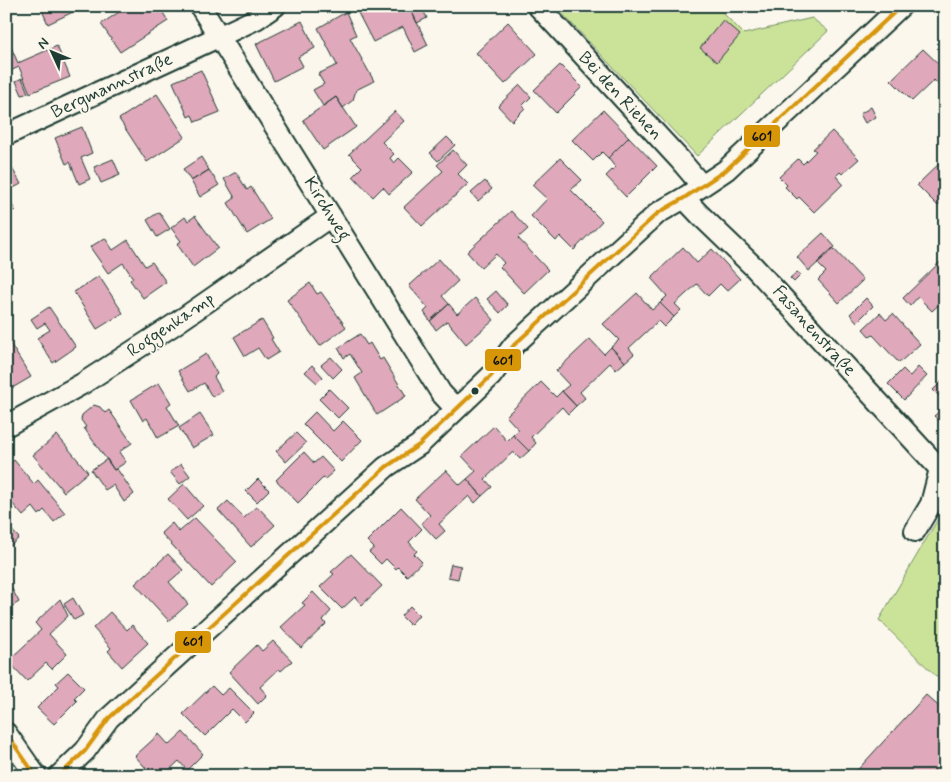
<svg xmlns="http://www.w3.org/2000/svg" width="951" height="782" viewBox="0 0 951 782" font-family="Mynerve,sans-serif">
  <style>
    .green { fill: #cbe399; stroke: #759066 }
    .building { fill: #dfa8bb; stroke: #1f3d34 }
    .lines { fill: none; stroke-linecap: round; stroke-linejoin: round }
    .minor-casing { stroke: #1f3d34; stroke-width: 24 }
    .minor { stroke: #fbf7ec; stroke-width: 20 }
    .bus-1-casing { stroke: #fbf7ec; stroke-width: 8 }
    .bus-1 { stroke: #d79608; stroke-width: 4 }
    .bus-dot { fill: #1f3d34; stroke: #fbf7ec; stroke-width: 2 }
    .labels { text-anchor: middle; dominant-baseline: central; stroke-width: 4; stroke-linejoin: round; paint-order: stroke }
    .street-label { font-size: 18px; fill: #1f3d34; stroke: #fbf7ec }
    .line-badge { stroke: #fbf7ec; stroke-width: 2 }
    .pale-badge-label { font-size: 14px; text-anchor: middle; font-weight: bold; fill: #111 }
  </style>
  <rect width="100%" height="100%" fill="#fbf7ec"/>
  <filter id="ink" filterUnits="userSpaceOnUse"><feTurbulence type="fractalNoise" baseFrequency=".02" numOctaves="2"/><feDisplacementMap in="SourceGraphic" scale="10" xChannelSelector="R" yChannelSelector="G"/><feConvolveMatrix kernelMatrix="1 2 1 2 8 2 1 2 1" color-interpolation-filters="sRGB"/></filter>
  <g filter="url(#ink)">
    <path class="green" d="M555 6H716L744 34 812 18 828 31 697 156Z
      M945 507V685L879 620Z"/>
    <path class="building" d="M40 6H78L79 9 48 24Z
      M128 6H159L168 21 120 52 101 24Z
      M361 6H395L396 8 400 6H409L428 45 415 52 403 27 373 42 356 9Z
      M409 6H421L427 18 417 23Z
      M346 12 356 35 350 38 374 81 356 90 353 100 343 108 336 97 323 106 313 90 324 84 318 74 337 65 318 28Z
      M723 20 740 35 717 62 700 48Z
      M302 21 315 48 298 57 303 66 274 81 256 44Z
      M508 22 537 54 505 84 476 53Z
      M10 45 18 63 57 46 70 77 30 93 19 67 10 71 6 63V46Z
      M923 49 945 70V91L934 80 912 101 891 80Z
      M560 65 582 87 556 113 534 90Z
      M201 70 220 112 195 122 192 115 188 117 173 82Z
      M22 78 28 93 22 95 16 81Z
      M520 85 531 97 522 106 525 108 512 121 498 106Z
      M157 94 185 137 147 162 119 119Z
      M336 97 356 127 323 150 303 120Z
      M871 107 876 117 865 123 860 114Z
      M603 110 629 137 608 158 602 152 593 161 572 140Z
      M395 111 404 121 382 142 394 154 390 158 394 163 399 158 413 172 389 194 383 187 373 197 353 176 362 167 349 154Z
      M82 127 92 153 81 158 90 179 79 184 70 162 66 164 55 138Z
      M832 131 859 159 842 174 840 172 836 176 843 184 814 212 799 197 797 199 785 187 787 185 779 177 798 159 803 164 816 151 813 149Z
      M447 137 455 145 438 161 430 153Z
      M629 137 657 166 626 197 606 176 615 167 608 158Z
      M453 150 467 165 458 174 468 184 422 226 404 207 443 171 437 165Z
      M201 157 209 170 191 181 183 169Z
      M560 158 582 180 571 190 602 221 574 250 560 236 556 241 531 216 547 199 532 185Z
      M945 158V199L938 206 917 185Z
      M113 159 120 175 101 183 94 167Z
      M9 163 21 184 6 192V165Z
      M209 170 219 185 200 197 191 181Z
      M236 172 247 190 251 187 271 219 247 234 228 203 235 198 224 179Z
      M485 181 492 189 478 201 471 193Z
      M6 194 15 210 6 215Z
      M511 211 528 229 518 238 548 270 524 293 500 267 504 263 496 254 481 268 467 252Z
      M159 212 170 229 157 237 147 220Z
      M195 216 218 248 193 267 177 244 181 241 171 228 185 217 188 221Z
      M823 233 835 247 809 271 797 257Z
      M105 238 113 250 128 240 145 266 152 262 166 282 143 298 130 280 133 278 123 263 108 273 90 247Z
      M683 247 697 263 712 249 740 279 727 291 720 284 708 296 697 284 675 304 681 310 674 317 660 303 667 296 651 278Z
      M833 248 863 280 839 303 818 280 826 272 817 263Z
      M439 259 458 281 442 296 449 304 430 321 424 312 428 308 409 286Z
      M940 262 945 266V299L932 311 918 297 910 306 903 298Z
      M797 272 801 275 794 282 790 278Z
      M99 276 123 313 97 329 74 292Z
      M310 283 317 294 321 292 346 327 320 346 287 300Z
      M496 291 508 305 500 313 487 299Z
      M637 293 652 310 660 303 674 317 664 327 658 321 629 348 634 354 625 362 611 347 619 340 603 324Z
      M475 298 494 320 466 344 447 321 436 330 430 321 449 304 457 314Z
      M866 298 873 306 857 322 850 314Z
      M49 307 76 347 53 363 37 338 50 330 45 323 37 328 31 319Z
      M880 313 886 320 893 314 920 344 899 363 873 335 870 337 863 329Z
      M262 320 273 338 271 339 279 352 266 360 258 348 245 356 234 337Z
      M360 334 367 345 370 343 380 360 383 358 406 396 377 415 355 378 362 373 350 354 344 358 338 348Z
      M6 337 31 377 7 391 6 389Z
      M590 339 604 354 611 347 625 362 616 370 610 363 580 392 585 398 576 406 562 391 569 385 556 371Z
      M206 354 217 374 214 377 222 391 212 397 204 383 190 391 178 371Z
      M331 357 342 369 333 378 321 365Z
      M312 365 323 377 317 383 305 372Z
      M918 367 927 376 904 400 888 384 903 369 910 376Z
      M945 378V402L933 390Z
      M541 382 556 397 562 391 576 406 568 414 562 407 531 437 536 443 529 451 513 435 519 430 506 416Z
      M159 383 171 403 167 406 179 426 158 438 147 418 143 421 131 400Z
      M329 389 348 408 338 418 319 399Z
      M94 405 100 407 105 413 109 410 132 443 119 452 126 462 114 470 84 428 86 427 81 420 82 415Z
      M945 406V426L934 416Z
      M315 412 333 431 343 421 362 440 341 462 303 424Z
      M200 414 214 435 192 448 179 428Z
      M494 426 507 441 513 435 529 451 520 459 513 452 485 479 492 487 482 496 467 479 476 471 462 456Z
      M296 433 306 443 286 462 276 451Z
      M57 435 88 472 64 492 33 455Z
      M304 452 314 463 321 457 334 471 325 479 323 478 298 503 276 480Z
      M107 459 114 470 117 469 134 494 124 502 113 485 105 490 91 470Z
      M14 460 34 484 38 480 65 513 54 522 44 510 39 515 33 507 23 516 6 496V467Z
      M181 464 190 476 180 484 170 472Z
      M446 470 460 485 467 479 482 496 475 503 469 496 439 524 445 531 436 539 421 523 430 515 415 499Z
      M258 479 269 490 257 502 246 491Z
      M184 484 203 506 187 520 168 499Z
      M228 501 244 518 257 506 275 525 251 547 218 510Z
      M401 507 422 529 409 542 417 551 414 554 422 562 407 576 398 567 396 569 386 559 381 564 369 552 374 548 367 541Z
      M195 518 237 562 211 587 161 533 172 523 179 532Z
      M6 524 19 538 10 546 6 542Z
      M168 554 183 570 169 582 188 604 169 621 135 584Z
      M351 554 382 586 362 605 355 597 342 609 320 587 334 574 331 572Z
      M451 564 461 566 458 579 448 577Z
      M12 589 19 602 6 610V592Z
      M313 592 331 611 323 620 326 624 301 648 281 627 305 605 302 603Z
      M73 598 83 615 74 620 64 604Z
      M60 599 68 616 49 634 67 654 52 669 46 663 27 681 8 661 41 630 35 623Z
      M410 606 419 615 410 625 401 616Z
      M110 612 127 630 132 625 148 643 122 667 108 651 111 648 93 628Z
      M273 641 292 661 281 671 279 669 260 687 267 695 258 704 229 672 257 645 262 651Z
      M68 672 84 688 74 698 77 701 54 724 37 708 59 686 56 683Z
      M212 686 221 695 229 688 254 713 245 722 232 709 205 736 183 714Z
      M926 695 945 712V776H852Z
      M183 732 203 754 187 770 179 761 163 776H153L135 756 159 734 169 745Z
      M132 769 138 776H124Z"/>
    <g class="lines">
      <g class="minor-casing">
        <path id="minor" d="M200 6 441 393 456 409
          M538 6 680 160 702 186
          M6 135 218 37 256 19 275 6
          M684 198 700 215 754 267 940 469 931 504 915 531
          M6 426 82 384 172 326 331 216
          M6 733 36 776
          M59 776 85 751 109 718 386 467 419 445 491 376 514 345 658 213 684 198 726 170 901 6"/>
      </g>
      <use href="#minor" class="minor"/>
      <g class="bus-1-casing">
        <path id="bus-1" d="M6 733 36 776
          M59 776 85 751 109 718 386 467 419 445 491 376 514 345 658 213 684 198 726 170 901 6"/>
      </g>
      <use href="#bus-1" class="bus-1"/>
    </g>
  </g>
  <circle class="bus-dot" cx="475" cy="391" r="4.5"/>
  <g class="labels">
    <g class="street-label">
      <text transform="translate(112 86) rotate(-25)">Bergmannstraße</text>
      <text transform="translate(620 96) rotate(47)">Bei den Riehen</text>
      <text transform="translate(327 209) rotate(58)">Kirchweg</text>
      <text transform="translate(171 325) rotate(-34)">Roggenkamp</text>
      <text transform="translate(814 331) rotate(48)">Fasanenstraße</text>
    </g>
  </g>
  <g class="line-badge">
    <rect x="743" y="124" width="38" height="24" rx="5" fill="#d79608"/>
    <rect x="484" y="348" width="38" height="24" rx="5" fill="#d79608"/>
    <rect x="174" y="630" width="38" height="24" rx="5" fill="#d79608"/>
  </g>
  <g class="pale-badge-label">
    <text x="762" y="141">601</text>
    <text x="503" y="365">601</text>
    <text x="193" y="646">601</text>
  </g>
  <rect width="951" height="782" fill="none" stroke="#fbf7ec" stroke-width="25"/>
  <rect x="12" y="12" width="926" height="757" fill="none" stroke="#1f3d34" stroke-width="2" filter="url(#ink)"/>
  <g transform="translate(52 52) rotate(314)" stroke="#fbf7ec" stroke-width="4" paint-order="stroke">
  <path d="M0-4L9 19L0 12L-9 19Z" fill="#1f3d34"/>
  <text y="-8" font-size="14" font-weight="bold" text-anchor="middle" fill="#1f3d34">N</text>
  </g>
</svg>
